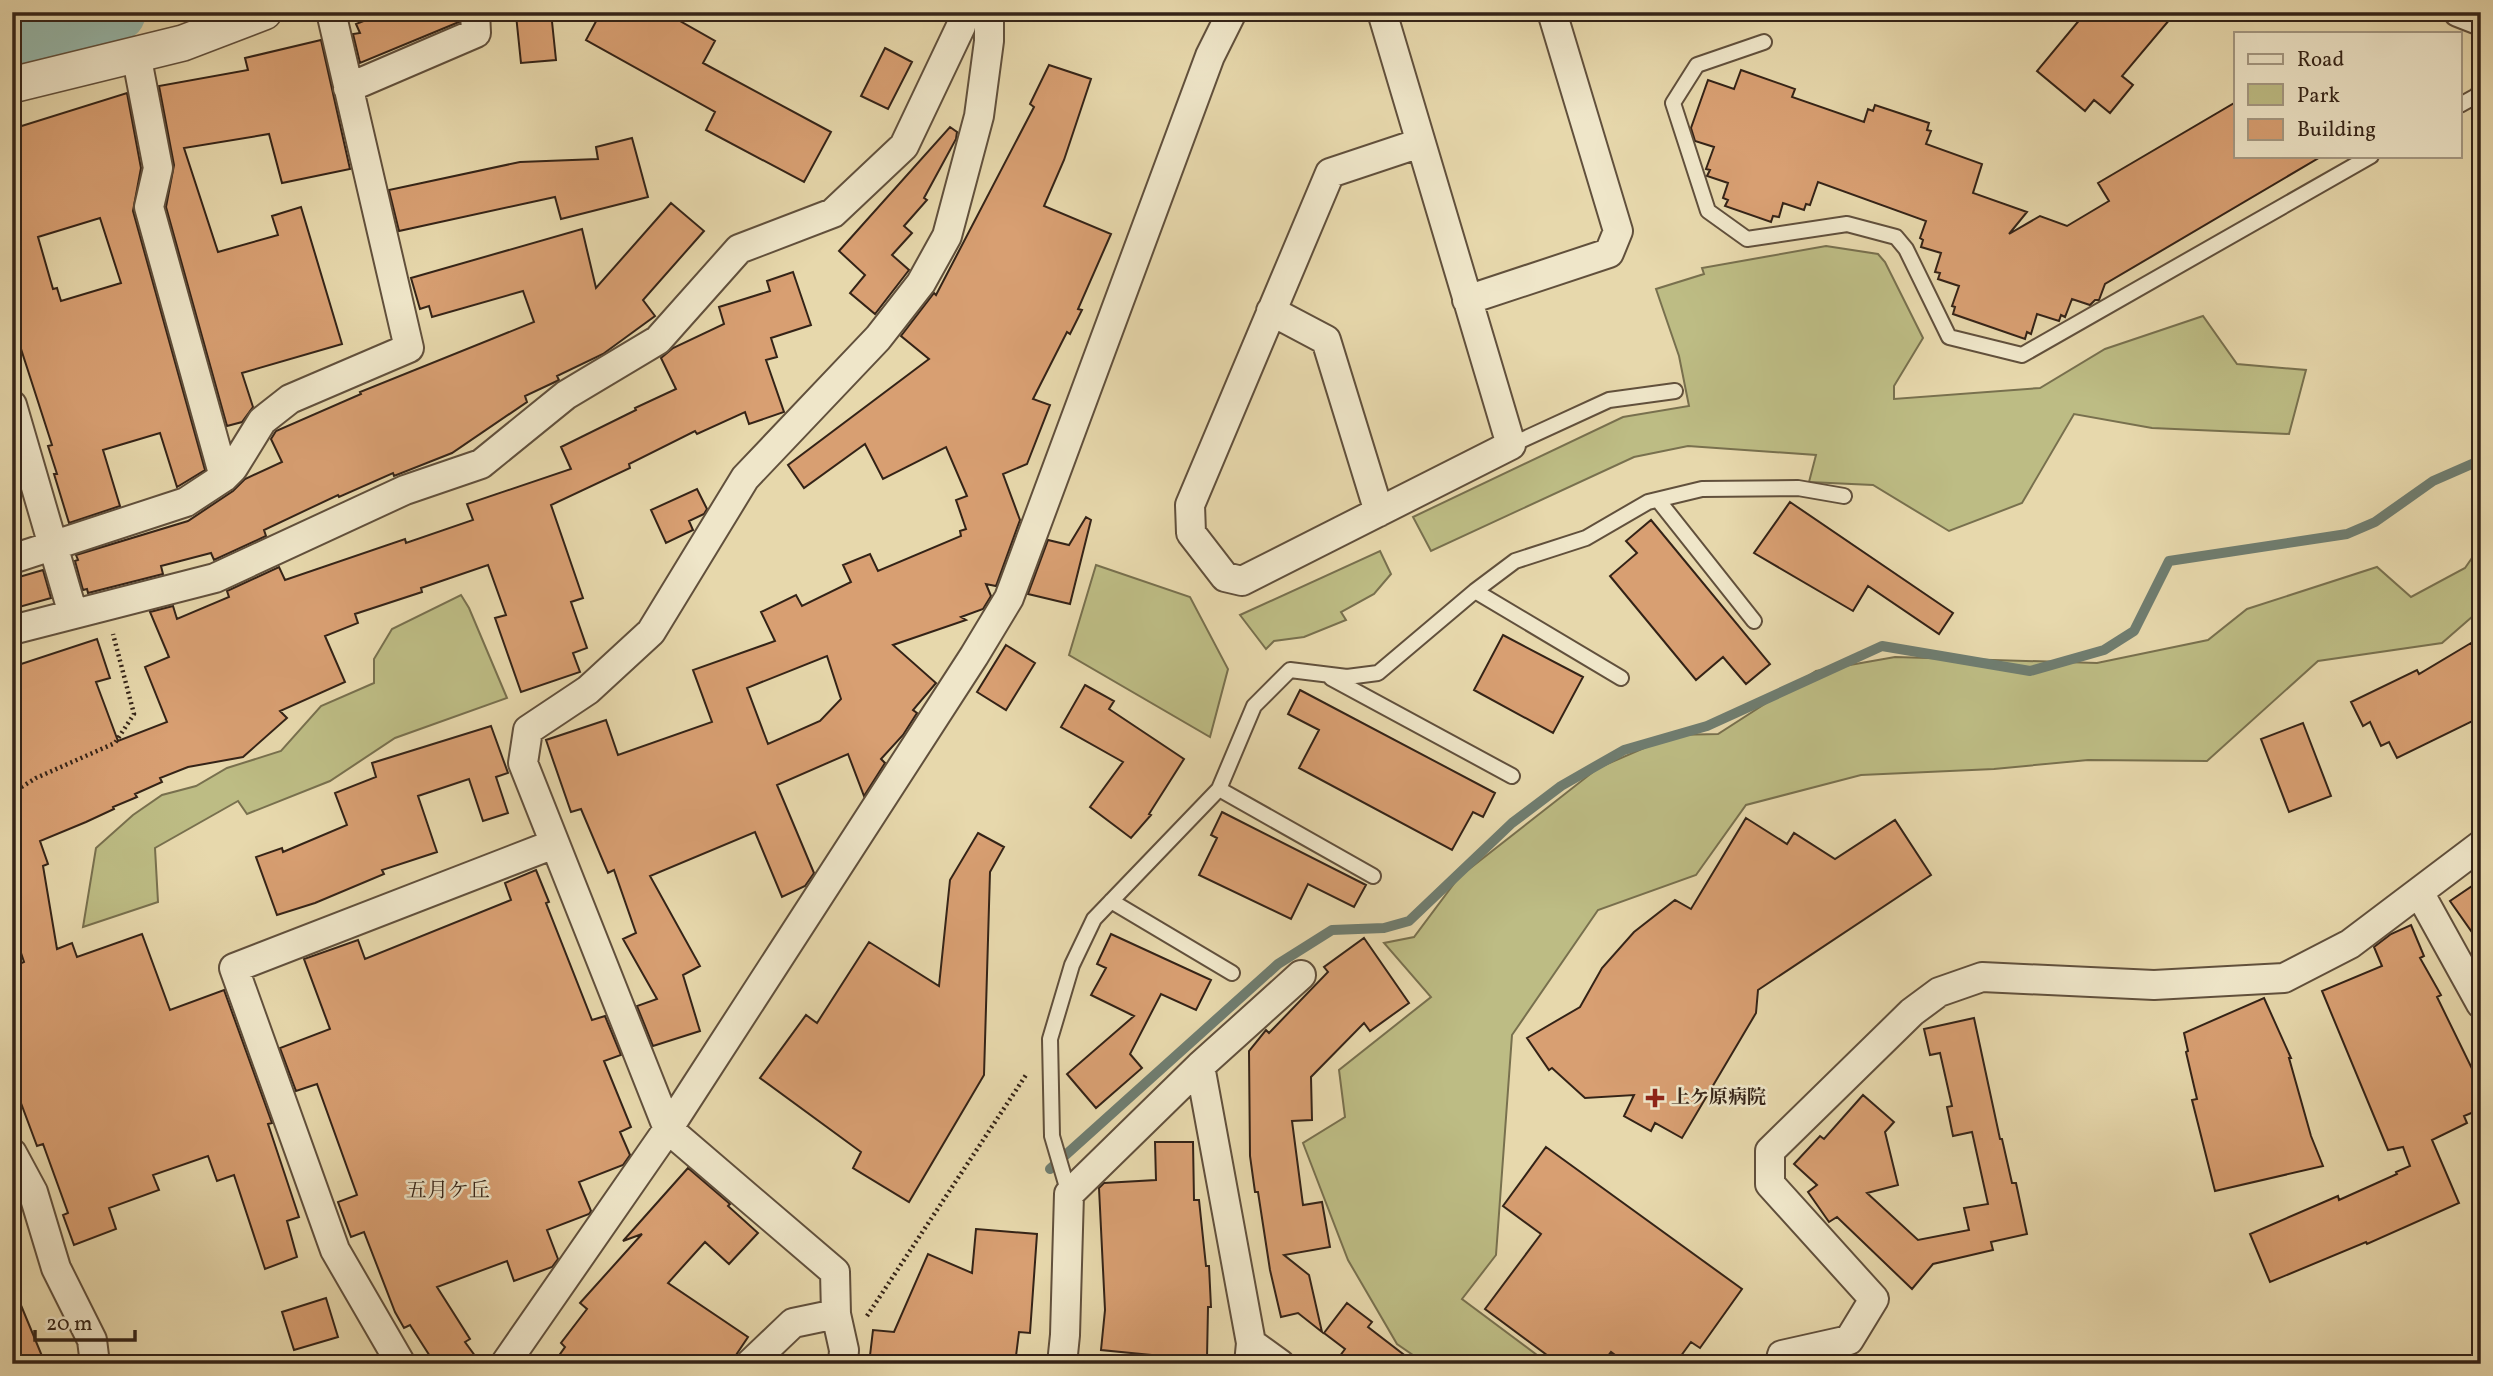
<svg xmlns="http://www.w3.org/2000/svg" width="2493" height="1376" viewBox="0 0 2493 1376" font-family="Vollkorn,'Noto Serif JP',serif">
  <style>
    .green { fill: #bdbc84; stroke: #78704e; stroke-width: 2 }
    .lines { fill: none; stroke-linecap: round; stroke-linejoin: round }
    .stream { stroke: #6f7d70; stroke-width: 10 }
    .river { stroke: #97b9ac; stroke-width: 60 }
    .building { fill: #d89f72; stroke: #342317; stroke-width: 2; fill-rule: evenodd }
    .service-casing { stroke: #61503c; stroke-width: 18 }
    .minor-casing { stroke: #61503c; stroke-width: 32 }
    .tertiary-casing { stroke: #61503c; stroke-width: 38 }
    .path { stroke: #342317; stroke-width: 4.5; stroke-dasharray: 2 3.5; stroke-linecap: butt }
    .service { stroke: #efe6c9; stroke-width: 14 }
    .minor { stroke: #efe6c9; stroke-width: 28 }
    .tertiary { stroke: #efe6c9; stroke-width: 35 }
    .poi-dot { fill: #8f2418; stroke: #efe6c9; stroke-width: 2.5 }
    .labels { text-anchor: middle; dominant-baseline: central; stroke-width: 5; stroke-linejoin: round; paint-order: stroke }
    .poi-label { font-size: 19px; font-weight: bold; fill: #342317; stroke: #efe6c9; text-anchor: start }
    .neighbourhood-label { font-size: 21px; fill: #342317; stroke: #efe6c9 }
  </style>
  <rect width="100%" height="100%" fill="#e7d8ac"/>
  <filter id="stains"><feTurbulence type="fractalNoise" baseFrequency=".00286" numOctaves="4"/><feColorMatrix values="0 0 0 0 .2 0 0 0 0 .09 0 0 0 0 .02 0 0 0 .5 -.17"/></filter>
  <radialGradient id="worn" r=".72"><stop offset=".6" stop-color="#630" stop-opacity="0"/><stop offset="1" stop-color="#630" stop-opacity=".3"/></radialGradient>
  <path class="green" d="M1826 246 1878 254 1885 262 1923 338 1894 386V399L2040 388 2105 349 2203 316 2237 364 2306 370 2289 434 2152 428 2074 414 2022 503 1949 531 1873 485 1809 482 1816 455 1688 446 1634 457 1431 551 1413 517 1623 417 1689 406 1679 356 1656 289 1704 274 1702 268Z
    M2481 545V609L2442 643 2318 661 2207 761 2088 760 1994 769 1861 775 1746 805 1696 875 1598 910 1512 1035 1496 1255 1462 1299 1549 1364H1426L1397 1344 1348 1260 1303 1143 1345 1117 1339 1070 1431 997 1384 943 1414 937 1459 877 1598 768 1674 735 1718 734 1816 671 1895 657 2097 663 2208 640 2247 609 2377 567 2411 597 2465 568Z
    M1380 551 1391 574 1374 594 1341 612 1346 620 1304 637 1274 641 1266 649 1240 615Z
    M1096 565 1190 597 1228 669 1210 737 1069 655Z
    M461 595 469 608 507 698 395 738 330 781 247 814 238 801 155 848 158 902 83 927 96 848 133 815 162 795 196 786 227 768 281 751 321 706 374 683V659L392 629Z"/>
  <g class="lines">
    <path class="stream" d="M1050 1169 1278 964 1332 930 1384 928 1409 921 1512 823 1561 786 1624 750 1707 726 1882 646 2030 671 2104 650 2134 631 2169 561 2347 534 2375 522 2433 481 2481 460"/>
    <path class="river" d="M12 37 116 12"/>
  </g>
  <path class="building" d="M386 12H458L459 22 360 63 353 34 360 33 356 24Z
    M551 12 556 60 521 63 516 15Z
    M601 12H664L715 41 703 63 831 132 804 182 706 130 715 112 586 40Z
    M2086 12H2176L2122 76 2133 85 2110 113 2094 100 2085 111 2037 71Z
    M321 40 350 169 282 183 269 134 184 148 218 252 278 235 272 216 301 207 342 344 242 373 253 407 242 422 227 426 166 207 174 165 159 86 248 70 245 58Z
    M885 48 912 62 888 109 861 96Z
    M1049 65 1091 79 1064 160 1044 206 1111 234 1078 309 1082 310 1070 334 1067 332 1033 399 1050 405 1027 464 1003 474 1020 520 996 586 986 584 991 596 983 609 961 617 966 620 893 645 936 683 913 710 917 713 903 735 881 759 885 763 864 796 848 754 777 785 814 873 805 886 782 897 755 832 650 876 700 966 683 975 700 1031 653 1046 637 1006 657 999 623 939 636 933 614 870 608 873 581 809 571 812 546 740 606 720 618 755 712 722 693 670 775 641 761 612 796 595 802 606 851 582 843 565 870 554 878 571 961 536 960 531 966 529 956 500 967 496 946 447 883 479 865 444 804 488 788 465 929 359 901 336 934 293 936 295 1034 107 1030 104ZM827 656 841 699 820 721 768 744 747 688Z
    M1741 70 1795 89 1792 97 1864 122 1868 109 1873 111 1875 105 1929 123 1927 130 1931 131 1926 144 1982 164 1973 193 2027 212 2009 234 2040 216 2067 226 2109 201 2098 183 2236 102V156H2322L2105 284 2099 300H2095L2090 305 2072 299 2065 317 2061 315 2059 321 2037 314 2031 334 2027 332 2025 339 1953 314 1955 307 1952 306 1959 286 1938 279 1940 273 1935 272 1941 253 1921 247 1923 240 1920 238 1926 221 1818 182 1810 205 1806 204 1804 210 1783 203 1779 217 1773 216 1771 222 1725 206 1728 200 1723 198 1728 183 1707 176 1710 170 1706 169 1714 147 1695 141 1691 128 1708 80 1734 89Z
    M127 93 141 168 133 211 205 470 177 487 160 433 103 450 120 506 69 523 54 474H57L48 446 52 445 12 321V129ZM100 218 121 283 61 301 57 288 53 289 38 237Z
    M950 127 957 132 956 139 924 198 927 200 904 226 912 233 892 255 909 270 875 314 850 293 865 275 839 251Z
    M632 138 648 197 561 219 555 197 399 231 389 190 520 162 598 159 596 147Z
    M671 203 704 231 643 300 655 316 603 354 557 376 559 380 557 381 525 396 527 402 452 453 394 476 393 473 339 497 338 495 264 530 266 536 214 560 211 553 161 566 163 574 88 593 87 589 83 590 75 561 78 560 76 555 188 521 233 491 245 479 282 462 271 439 276 431 361 394 360 392 534 322 523 291 432 317 429 306 420 309 411 278 582 229 596 288Z
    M793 272 811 325 771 338 777 357 766 360 784 412 749 424 745 412 697 434 695 431 629 464 630 468 551 505 583 598 571 602 587 648 573 653 580 672 521 692 495 618 506 615 488 565 421 588 422 592 355 614 358 623 325 636 345 682 280 711 287 718 243 757 188 767 160 778 162 782 135 794 137 797 113 807 114 809 86 822 40 841 48 864 43 866 57 949 72 943 77 957 142 934 170 1010 224 990 272 1123 268 1124 299 1217 287 1221 297 1257 265 1269 234 1175 217 1181 208 1156 153 1175 159 1190 109 1208 116 1229 74 1245 63 1215 68 1213 43 1144 37 1146 12 1079V967L24 962 12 926V667L97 639 110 678 96 682 118 741 167 722 145 667 169 657 150 612 173 606 177 619 229 597 227 591 279 567 285 580 405 539 406 543 473 520 467 504 571 469 561 447 636 410 635 408 676 389 661 358 673 348 724 324 719 307 770 291 767 281Z
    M697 489 707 509 704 514 689 521 693 530 666 543 651 510Z
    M1790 502 1953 613 1939 634 1868 586 1853 611 1754 553Z
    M1086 517 1091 520 1070 604 1028 594 1048 540 1069 545Z
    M1651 520 1770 664 1746 684 1723 657 1696 680 1610 576 1637 553 1626 541Z
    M43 570 51 598 12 609V579Z
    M1503 635 1583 677 1553 733 1474 690Z
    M2471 643 2481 659V717L2397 758 2389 742 2381 746 2370 722 2363 726 2351 702 2417 670 2419 674Z
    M1006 645 1035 663 1006 710 977 692Z
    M1085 685 1114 701 1109 709 1184 759 1149 814 1151 815 1131 838 1090 807 1123 762 1061 727Z
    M1300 690 1495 793 1483 817 1473 812 1452 850 1299 768 1319 730 1288 714Z
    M2303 723 2331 796 2289 812 2261 739Z
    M491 726 508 773 496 777 508 813 483 821 469 779 418 796 437 852 382 870 384 874 315 903 277 915 256 857 282 848 283 852 347 825 335 793 376 777 372 763Z
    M1222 812 1366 885 1354 907 1308 884 1291 919 1199 875 1217 838 1211 835Z
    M1746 818 1787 844 1794 833 1835 859 1895 820 1931 875 1758 990 1756 1013 1682 1138 1655 1123 1651 1131 1624 1116 1634 1095 1585 1098 1552 1068 1549 1070 1527 1038 1580 1007 1602 968 1634 932 1675 900 1691 909Z
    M978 833 1004 847 990 872 984 1075 909 1202 853 1168 861 1152 760 1078 806 1015 817 1023 869 942 939 986 950 880Z
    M536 870 549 902 546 903 592 1020 605 1016 621 1055 604 1061 631 1127 620 1132 630 1155 623 1165 579 1182 591 1211 589 1214 547 1230 558 1259 552 1267 514 1281 507 1261 437 1287 470 1339 465 1342 481 1364H435L410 1325 404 1328 395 1312 364 1232 351 1237 338 1202 357 1195 317 1084 296 1091 280 1048 330 1029 304 959 358 940 365 959 511 900 505 883Z
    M2481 880V945L2450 901Z
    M2411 925 2424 956 2420 958 2441 995 2437 997 2481 1087V1109L2464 1116 2467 1123 2432 1140 2459 1203 2367 1244 2366 1242 2270 1282 2250 1234 2338 1196 2339 1200 2397 1174 2396 1172 2410 1166 2403 1147 2388 1150 2322 991 2382 966 2374 947 2391 934Z
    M1111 934 1211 980 1196 1010 1161 994 1130 1054 1142 1068 1096 1108 1067 1074 1134 1016 1091 995 1106 968 1097 964Z
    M1364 938 1409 1003 1370 1031 1364 1023 1311 1077 1312 1120 1292 1121 1303 1205 1322 1202 1330 1247 1284 1255 1309 1275 1322 1332 1298 1313 1281 1317 1270 1270 1258 1192H1255L1250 1156 1249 1051 1266 1030 1269 1033 1328 972 1324 967Z
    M2264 998 2291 1058H2289L2311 1136 2323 1166 2215 1191 2192 1100 2197 1099 2186 1052 2188 1051 2184 1033Z
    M1974 1018 2000 1139H2002L2012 1183H2016L2027 1234 1991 1242 1993 1250 1933 1264 1912 1289 1837 1217 1829 1222 1808 1192 1817 1185 1794 1164 1820 1136 1824 1139 1863 1095 1894 1122 1885 1132 1898 1185 1867 1193 1918 1240 1969 1230 1964 1208 1988 1204 1972 1132 1953 1136 1947 1107 1952 1106 1940 1053 1930 1055 1924 1029Z
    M1155 1142H1193L1194 1200H1199L1206 1266H1209L1211 1307H1208L1207 1358 1162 1356 1101 1350 1105 1310 1099 1188 1104 1183 1156 1180Z
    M1546 1147 1742 1289 1700 1348 1691 1342 1675 1364H1627L1611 1352 1602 1364H1559L1485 1309 1541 1234 1503 1206Z
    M688 1168 730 1204 728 1206 758 1233 729 1264 705 1242 668 1283 748 1337 730 1364H553L565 1347 561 1343 587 1309 580 1303 642 1234 623 1241Z
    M976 1229 1037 1234 1030 1333 1019 1332 1015 1364H992L949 1358 948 1364H869L873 1330 894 1332 928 1254 972 1273Z
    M13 1286 42 1356 23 1364H12Z
    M326 1298 338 1337 294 1350 282 1312Z
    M1347 1303 1372 1322 1368 1327 1416 1364H1334L1345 1349 1324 1333Z"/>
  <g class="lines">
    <g class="service-casing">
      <path id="service" d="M1764 42 1697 65 1673 103 1708 211 1747 239 1847 224 1896 237 1906 249 1949 337 2022 355 2371 156
        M2460 105 2478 95 2481 86
        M1511 445 1609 400 1675 391
        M1658 500 1754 621
        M1475 591 1621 678
        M1331 678 1512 776
        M1219 789 1373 876
        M1111 901 1232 973
        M1069 1194 1052 1136 1050 1039 1072 965 1094 919 1219 789 1254 706 1290 670 1347 677 1378 673 1475 591 1515 561 1586 538 1648 502 1702 489 1798 488 1844 496"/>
    </g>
    <g class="minor-casing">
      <path id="minor" d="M1382 12 1511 445 1242 581 1225 577 1191 533 1190 505 1330 173 1420 143
        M2458 12 2481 21
        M136 54 158 168 149 207 224 477
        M348 88 476 33 475 12
        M1467 300 1609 253 1618 231 1552 12
        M1271 311 1326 340 1379 512
        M12 405 73 614
        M12 559 186 502 224 477 233 468 262 421 290 399 409 348 331 12
        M12 630 215 578 405 490 481 464 566 395 658 340 739 249 833 213 904 146 961 26 964 12
        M2419 892 2481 1004
        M1200 1066 1301 975
        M12 1153 33 1192 56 1268 92 1340 95 1364
        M1251 1343 1280 1364
        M401 1364 335 1250 234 968 554 844
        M505 1364 668 1129 974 656 1009 598 1210 56 1232 12
        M750 1364 793 1323 836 1314
        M843 1364 844 1350 836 1314 835 1272 668 1129 523 763 528 730 588 690 651 632 745 478 878 338 921 283 947 236 979 116 989 41V12
        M1062 1364 1065 1335 1069 1194 1200 1066 1251 1343 1249 1364
        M1780 1364 1782 1355 1849 1340 1874 1299 1770 1184V1151L1912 1012 1939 992 1982 977 2154 985 2284 978 2350 944 2481 845"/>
    </g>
    <g class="tertiary-casing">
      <path id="tertiary" d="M12 85 183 43 264 12"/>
    </g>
    <path class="path" d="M12 793 36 778 115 743 134 714 113 634
      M867 1316 1026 1075"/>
    <use href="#service" class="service"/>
    <use href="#minor" class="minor"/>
    <use href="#tertiary" class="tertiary"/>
  </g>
  <path class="poi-dot" d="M1651.5 1087.5h7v7h7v7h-7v7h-7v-7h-7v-7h7z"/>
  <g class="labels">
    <g class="poi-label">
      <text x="1671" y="1098">上ケ原病院</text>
    </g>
    <g class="neighbourhood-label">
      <text x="448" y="1191">五月ケ丘</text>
    </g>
  </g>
  <rect width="2493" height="1376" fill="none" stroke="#e7d8ac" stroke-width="42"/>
  <rect x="14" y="14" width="2465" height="1348" fill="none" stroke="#342317" stroke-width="3.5"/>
  <rect x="21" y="21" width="2451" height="1334" fill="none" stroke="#342317" stroke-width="2"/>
  <rect x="2234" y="32" width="228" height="126" fill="#efe6c9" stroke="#a49882" stroke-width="2"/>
  <rect x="2248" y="54" width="35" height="10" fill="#efe6c9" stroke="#a49882" stroke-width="2"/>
  <text x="2297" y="66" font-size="21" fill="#342317">Road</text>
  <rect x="2248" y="84" width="35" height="21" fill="#bdbc84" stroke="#a49882" stroke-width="2"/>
  <text x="2297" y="102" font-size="21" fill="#342317">Park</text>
  <rect x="2248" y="119" width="35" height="21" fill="#d89f72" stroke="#a49882" stroke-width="2"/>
  <text x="2297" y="136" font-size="21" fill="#342317">Building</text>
  <path d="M35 1330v10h100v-10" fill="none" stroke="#342317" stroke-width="3.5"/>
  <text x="46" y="1330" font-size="21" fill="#342317" stroke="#efe6c9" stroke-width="5" paint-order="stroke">20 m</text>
  <rect width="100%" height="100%" filter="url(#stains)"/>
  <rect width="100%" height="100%" fill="url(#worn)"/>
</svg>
